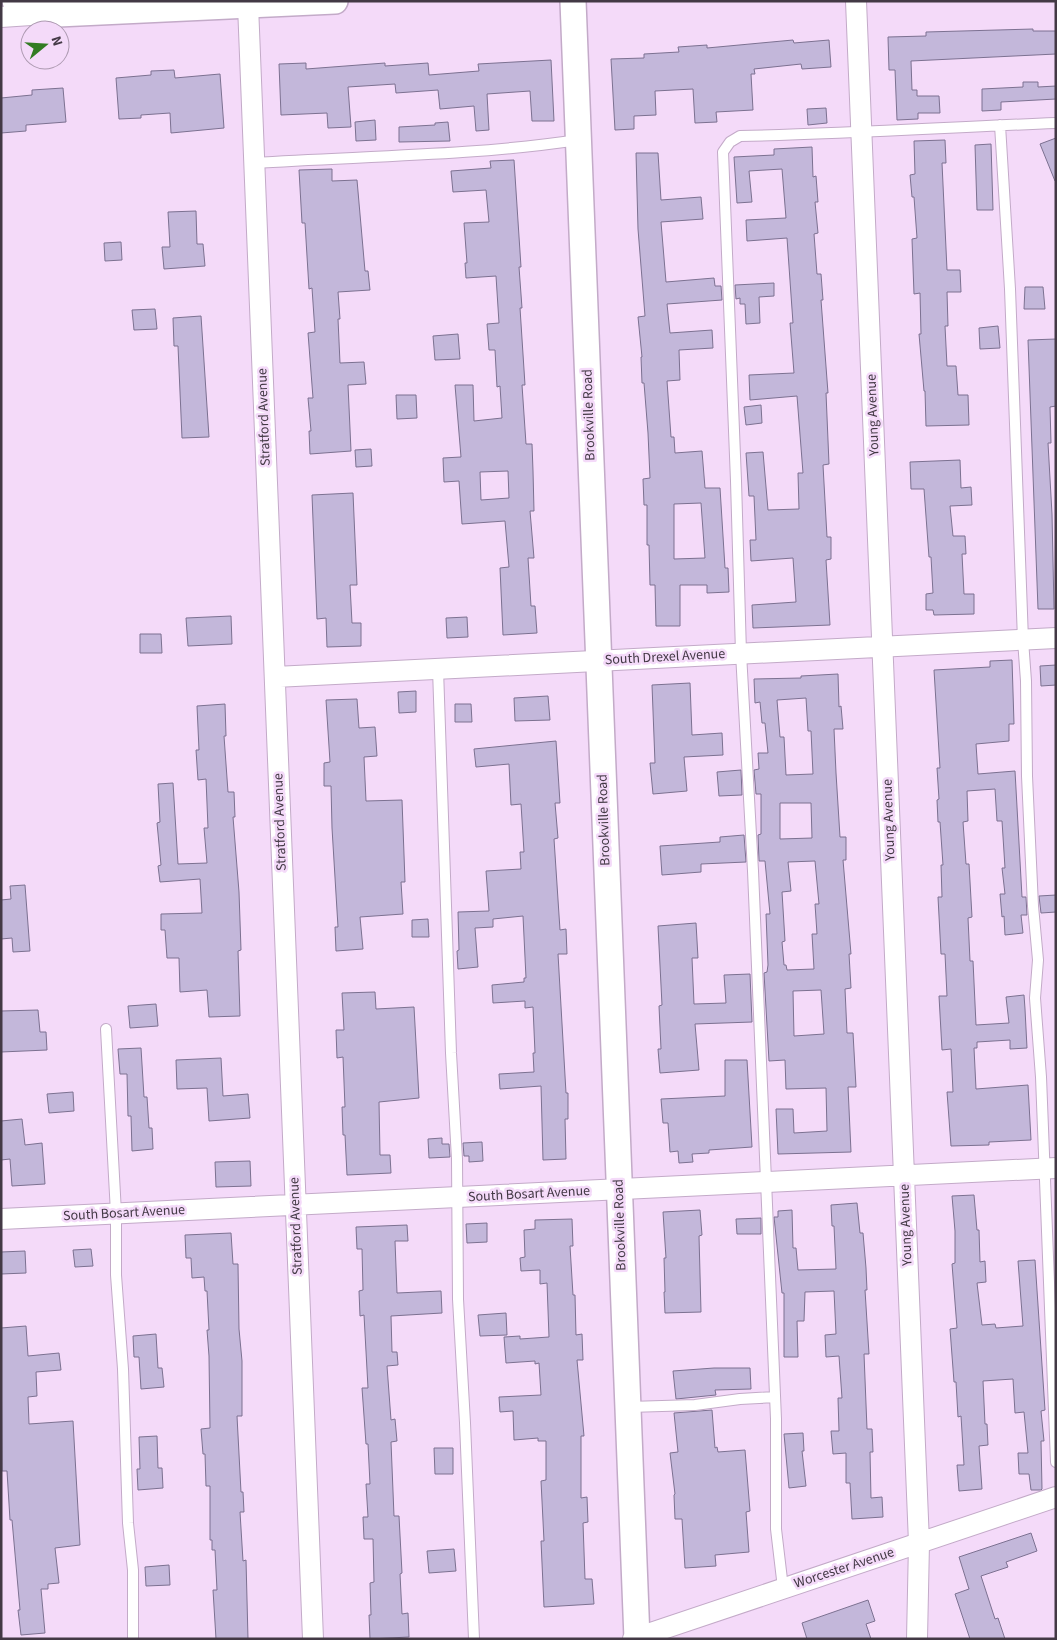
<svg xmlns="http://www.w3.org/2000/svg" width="1057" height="1640" viewBox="0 0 1057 1640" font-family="'Source Sans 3',sans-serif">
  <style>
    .building { fill: #c3b7da; stroke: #7c7191; fill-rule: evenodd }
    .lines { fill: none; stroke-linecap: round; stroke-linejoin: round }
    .service-casing { stroke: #c3aac8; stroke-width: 12 }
    .minor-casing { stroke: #c3aac8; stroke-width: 22 }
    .tertiary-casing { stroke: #c3aac8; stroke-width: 28 }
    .service { stroke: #fff; stroke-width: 10 }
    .minor { stroke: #fff; stroke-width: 20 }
    .tertiary { stroke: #fff; stroke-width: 25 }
    .labels { text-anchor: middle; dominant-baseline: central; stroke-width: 5; stroke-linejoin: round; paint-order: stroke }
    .street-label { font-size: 14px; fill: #433945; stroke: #f4daf9 }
  </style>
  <rect width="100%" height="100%" fill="#f4daf9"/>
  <path class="building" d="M1033 29V31H1056V54L911 61 912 90H917V96H939L940 113H918V119L897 120 895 70H889L888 37 926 36V32Z
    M793 40 794 43 829 40 831 67 802 69 801 64 754 69 755 74H751L753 110 716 112 717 122 695 123 693 89 655 91 656 115 634 116V129L615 130 611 59 644 58V54L679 52 678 47 707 45V48Z
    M551 60 554 121H532L530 91 487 94 489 130 476 131 474 106 440 109 438 90 396 93 395 84 348 87 351 127 328 128 327 113 281 115 279 64 306 63V69L385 63V66L428 63 429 75 479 71 478 64Z
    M174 70 175 78 220 74 224 128 171 133 170 113 141 115V118L119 119 116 78 151 75V71Z
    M1023 82H1038V87L1056 86V99L1001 102V110L982 111V89L1023 87Z
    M63 88 66 122 26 125V131L1 133V98L32 95V90Z
    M826 108 827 123 808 125 807 109Z
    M375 120 376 140 356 141 355 122Z
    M448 122 450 141 399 142V127L435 125V123Z
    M1056 138V181H1055L1040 144Z
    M945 140 946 163H942L947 270H960L961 292H947L948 326H945L947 366H956L958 395H968L969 425 926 426 925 391H924L919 334H921L920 293 914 294 912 239 917 238 914 197H912L910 175 915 174 914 141Z
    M991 144 993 210H977L975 145Z
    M812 147 813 177 816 176 818 202H815L818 233 814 234 817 274H821L823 300H821L828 393H826L829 464 823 465 827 537H831V559L826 560 830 625 753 628 752 605 796 602 793 558 751 561 750 540H756L754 496H749L746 453 763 452 768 510 799 509 798 473H803L797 396 750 400 749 375 794 373 790 323H793L791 295 787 238 747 241 746 220 786 218 782 169 749 171 752 202 737 203 734 157 774 155V149Z
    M636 153H658L661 200 701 197 703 219 661 222 666 282 714 278 715 286H721L722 300 667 304 670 333 712 330 713 348 679 350 680 380 667 381 671 437H674L675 453 702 451 705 488H720L725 568H728L729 592 707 593V585H680V626H656L655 585H650L649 545H647V505H644L643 479 650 478 648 433 644 383H642L641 357H642L638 317 645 316 638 229ZM701 503 705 558 674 559V504Z
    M514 160 521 267H519L522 308H520L525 385H522L526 444H532L533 471 534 511H530L534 558H528L531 606H535L537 633 503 635 500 568 509 567 505 521 462 524 459 481 444 482 443 458 461 457 455 385H473L474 421 502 418 500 386 497 387 495 350H489L487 324 499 323 496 276 466 278 465 263H467L464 223 489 222 486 190 453 192 451 171 491 168 490 161ZM508 471 509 498 481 500 480 472Z
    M332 169V181L357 180 365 271H368L370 290 338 292 340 319H338L340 363 364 362 366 384 348 385 351 451 310 454 309 431H311L308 398H313L308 333 315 332 312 288 309 289 305 223H302L299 170Z
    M196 211 197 244H203L205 266 164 269 162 247H170L168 212Z
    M121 242 122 260 105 261 104 243Z
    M774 283V296L759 297 760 323 746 324 745 304H740V298L736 299 735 285Z
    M1025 287H1043L1045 309H1024Z
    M155 309 157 329 134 330 132 310Z
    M201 316 209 437 182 438 178 346H174L173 318Z
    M998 326 1000 348 980 349 979 328Z
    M458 334 460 359 435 360 433 336Z
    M1056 339V406L1050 407 1051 443H1048L1052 514 1054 609H1038L1028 340Z
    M396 395H416L417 418 397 419Z
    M761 405 762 423 746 425 744 407Z
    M371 449 372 466 356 467 355 450Z
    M960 460 961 488 971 487 972 505 950 506 953 536H965L966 554H962L964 594H974V614L934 615 933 610H926V594L933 593 931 557H929L924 489H911L910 462Z
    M353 493 357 585H350L352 623H361V646L327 647 326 618 317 619 312 495Z
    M231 616 232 644 188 646 186 618Z
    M467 617 468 637 447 638 446 618Z
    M140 634H161L162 653H140Z
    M1012 660 1014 724H1009V741L976 744 978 774 1015 771 1022 897H1026L1027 915H1021L1023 933 1005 935 1004 916 1002 917 1000 894H1005L1002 868H1005L1002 821H997L995 789 967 791 968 821 963 822 966 864H969L972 917 968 918 970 961H973L976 1025 1009 1023 1006 997 1024 995 1025 1009 1027 1048 1010 1049V1040L977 1042V1048H974L976 1089 1028 1085 1031 1140 989 1142V1145L951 1146 947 1092H953L951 1049 942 1050 939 996H947L945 954H941L938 897H942L941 865H943L940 822H938L937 800 939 799 937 768H940L934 670 990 667V661Z
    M1056 665V685L1041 686 1040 666Z
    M838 674 839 707 841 706 843 729H834L836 773 840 837H846V860H843L851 954H849L851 988 845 989 847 1033H853L856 1087H848L851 1152 778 1154 776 1109H793L794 1133 827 1131 826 1088 786 1089 785 1060 769 1061 764 973 767 972 768 965 766 914H770L765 861H759L758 835 761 834V794H756L754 770 759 769 758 753H768L765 723H762L760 702 755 703 754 679 801 678V676ZM806 698 808 731H811L813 774 786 775 784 737H780L777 700ZM780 803H811L812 838 780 839ZM815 861 819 904H815L817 934H812L814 969 787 970 786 965H784L782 942 785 941 782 892 791 891 788 862ZM821 990 824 1034 794 1036 793 991Z
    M690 683 692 735 722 733 723 755 684 757 687 791 653 794 650 763H655L652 685Z
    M416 691V712L399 713 398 692Z
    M548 696 550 720 515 721 514 698Z
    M357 699 359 728 375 727 377 756 364 757 366 801 402 800 405 882H401L403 914 360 917 363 949 336 951 335 927H338L332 828 331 786H324V763L330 762 326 700Z
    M225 704 226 736H224L228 792H234L235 817H233L239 892 241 950 238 951 240 1016 209 1017 207 990 180 992 179 958H167L165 930H161V914L202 913 200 879 160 882 158 866 161 865 157 823 160 822 158 784 173 783 178 864 207 863 204 828H208L206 779 198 780 196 750H199L197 706Z
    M455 704H471L472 722H455Z
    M556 741 560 803H555L558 838 554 839 560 930 566 929 567 954H558L566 1093H568V1119H565L566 1159 543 1160 541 1086 500 1089 499 1074 534 1072 533 1053H535L533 1007 525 1008V1001L493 1003 492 985 524 982V978H526L523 916 493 919V927L475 928 478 967 458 969 457 951 459 950 458 912 489 911 486 871 521 869 520 852H524L521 804 511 805 509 764 476 767 474 749Z
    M741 770 742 795 719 796 717 772Z
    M744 835 746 862 701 864V872L662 875 660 846 720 842V837Z
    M25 885 30 951 13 952 12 938 1 939V900L11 899 10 886Z
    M1056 895V912L1041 913 1039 896Z
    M428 919 429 937H412V920Z
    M696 923 698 958H692L694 1004 726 1003 724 975 750 974 752 1022 695 1024 699 1070 660 1073 658 1049H661L659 1006 662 1005 658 926Z
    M375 992 376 1009 414 1007 419 1098 379 1102 380 1155H390L391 1173 347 1175 345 1135H343L342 1107H345L343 1057 337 1058 336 1030H344L342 993Z
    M156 1004 158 1026 130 1028 128 1006Z
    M38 1010 40 1032H46L47 1050 1 1052V1011Z
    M141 1048 144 1097H147L149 1128H152L153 1149 132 1151 131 1116H128L127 1074H120L118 1049Z
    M221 1058 223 1096 248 1094 250 1118 209 1121 207 1088 177 1089 176 1060Z
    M725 1060H747L752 1147 709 1150V1153L692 1154 693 1162 679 1163 678 1151 670 1152 668 1123H663L661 1099 725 1096Z
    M73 1092 74 1111 49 1113 47 1094Z
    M22 1119 25 1145 42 1143 45 1184 12 1186 10 1159 1 1160V1121Z
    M442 1138V1144H449L450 1157 429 1158 428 1139Z
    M482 1142 483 1161 469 1162V1156H464L463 1143Z
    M250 1161 251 1186 216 1187 215 1162Z
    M974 1195 977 1230H979L980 1262 985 1261 986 1282 977 1283 982 1325 995 1324 996 1328 1023 1326 1018 1261 1035 1260 1045 1410 1041 1411 1044 1441H1041L1042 1489 1041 1490H1031L1029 1474H1019L1018 1453H1028L1024 1412 1015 1413 1013 1379 983 1381 985 1424H987L988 1445 979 1446 982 1489 959 1491 957 1465H964L961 1416 958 1417 956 1382H954L950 1329 957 1328 952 1264 955 1263V1231L952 1196Z
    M857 1203 860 1233H863L866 1268 867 1290H865L869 1354H864L867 1429H872L873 1452H870L871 1498 882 1497 883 1517 852 1519 850 1483H846V1453L833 1454 831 1431H839L838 1398H842L839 1356 826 1357 825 1335 836 1334 834 1291 805 1292 804 1321H797L798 1357H784V1293H782L774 1217H778V1211L792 1210 793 1248H796L798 1270 836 1269 834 1226H832L831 1205Z
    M700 1210 702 1235 699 1236 701 1312 665 1313 664 1292H665L664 1258H666L663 1212Z
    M761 1218V1234H737L736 1219Z
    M572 1219 573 1246H570L573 1295H575L576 1335 582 1334 583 1360H577L584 1436H581V1498L587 1497 588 1522 583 1523 585 1579H592L594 1604 544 1607 541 1541H544L541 1481 546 1480V1441H538V1438L514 1440 513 1411 500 1412 499 1397 541 1395 539 1363 535 1364V1361L506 1363 504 1337 520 1336V1339L549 1337 547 1283 540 1284V1270L521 1271 520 1258 525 1257 524 1230 535 1229V1220Z
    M487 1223V1242L467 1243 466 1224Z
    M407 1225 408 1241H395L397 1293 441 1291 442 1313 391 1316 392 1352H397L398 1365 387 1366 391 1420 395 1419 397 1441 391 1442 394 1516H399L402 1573 400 1574 402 1614 408 1613 409 1637 370 1639 369 1615H371L370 1583 374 1582 373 1539H364L363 1517H368L366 1484H370L368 1444H366L362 1388H368L364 1315 360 1316 359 1291 363 1290 362 1249H357L356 1227Z
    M231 1233 233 1264H238L239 1329 242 1361V1416H237L241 1492H243L244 1512H240L243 1561 246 1560 248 1639H216L213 1590H217L215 1550H212V1540H210V1486H206L205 1454H203L201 1429 210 1428 209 1356 207 1330H209L207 1291H205L204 1277 192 1278 191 1258H186L185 1235Z
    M91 1249 93 1266 75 1267 73 1250Z
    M25 1251 26 1273 1 1274V1252Z
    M506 1313 507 1335 480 1336 478 1315Z
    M26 1326 28 1356 59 1353 61 1370 36 1372 37 1396 28 1397 29 1424 73 1421 80 1545 55 1548 59 1583 48 1584V1589H41L45 1633 21 1635 18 1610H20L12 1520H10L7 1471H2L1 1328Z
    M156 1334 158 1368H162L164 1387 141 1389 139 1357H134L133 1336Z
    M714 1368H750L751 1389 715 1390 716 1395 676 1399 673 1371Z
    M712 1410 715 1448 717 1447 718 1452 745 1450 750 1511 746 1512 749 1552 715 1555 716 1566 685 1568 682 1519H675L674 1495 675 1494 670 1453 678 1452 674 1413Z
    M803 1433 804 1451H802L806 1486 789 1488 784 1434Z
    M157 1436 158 1468H162L163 1488 138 1490 137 1469H140L139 1437Z
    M434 1448H453V1474H435Z
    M1031 1533 1037 1551 1006 1562 1008 1567 981 1576 995 1619 998 1618 1005 1639H970L955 1594 969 1589 959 1557Z
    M454 1549 456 1571 429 1573 427 1551Z
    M169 1565 170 1585 146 1586 145 1567Z
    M868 1600 875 1621 866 1624 871 1639H807L802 1623Z"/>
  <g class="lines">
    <g class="service-casing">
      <path id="service" d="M1000 125 1010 289 1023 640 1026 681 1027 776 1033 906 1038 960 1035 998 1041 1077 1056 1462
        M254 163C362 156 471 156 578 140
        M438 669 451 1053 457 1159 458 1299 465 1423 474 1639
        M106 1029 116 1213V1275L123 1369 128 1523 133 1570V1639
        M629 1407 695 1405 740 1399 775 1397
        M783 1588 776 1529V1419L753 871 741 653 736 481 723 152 730 142 740 136C846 134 951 127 1056 123"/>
    </g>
    <g class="minor-casing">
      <path id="minor" d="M856 1 919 1543 917 1639
        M248 5 313 1639
        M1 17 46 14
        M275 677 1056 638
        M1 1219 1056 1168
        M633 1639 1056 1497"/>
    </g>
    <g class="tertiary-casing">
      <path id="tertiary" d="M15 1 58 14 335 1
        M573 1 637 1639"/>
    </g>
    <use href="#service" class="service"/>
    <use href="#minor" class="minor"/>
    <use href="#tertiary" class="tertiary"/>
  </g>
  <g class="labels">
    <g class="street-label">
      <text transform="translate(589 415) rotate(-92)">Brookville Road</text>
      <text transform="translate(873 415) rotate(-92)">Young Avenue</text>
      <text transform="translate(264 417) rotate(-92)">Stratford Avenue</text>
      <text transform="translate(665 657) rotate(-3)">South Drexel Avenue</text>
      <text transform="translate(604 820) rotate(-92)">Brookville Road</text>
      <text transform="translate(889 820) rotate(-92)">Young Avenue</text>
      <text transform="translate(280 822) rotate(-92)">Stratford Avenue</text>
      <text transform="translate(529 1194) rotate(-3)">South Bosart Avenue</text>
      <text transform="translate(124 1213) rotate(-3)">South Bosart Avenue</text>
      <text transform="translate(620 1225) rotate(-92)">Brookville Road</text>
      <text transform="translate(906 1225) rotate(-92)">Young Avenue</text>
      <text transform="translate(296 1226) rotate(-92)">Stratford Avenue</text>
      <text transform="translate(844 1568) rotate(-18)">Worcester Avenue</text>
    </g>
  </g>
  <rect width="1057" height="1640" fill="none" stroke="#433945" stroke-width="5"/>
  <g transform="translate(45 45) rotate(72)"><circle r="24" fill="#f4daf9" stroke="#ad9ab1"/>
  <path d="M0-4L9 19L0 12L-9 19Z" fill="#327c23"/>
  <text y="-8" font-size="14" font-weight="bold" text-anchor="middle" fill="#433945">N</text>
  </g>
</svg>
